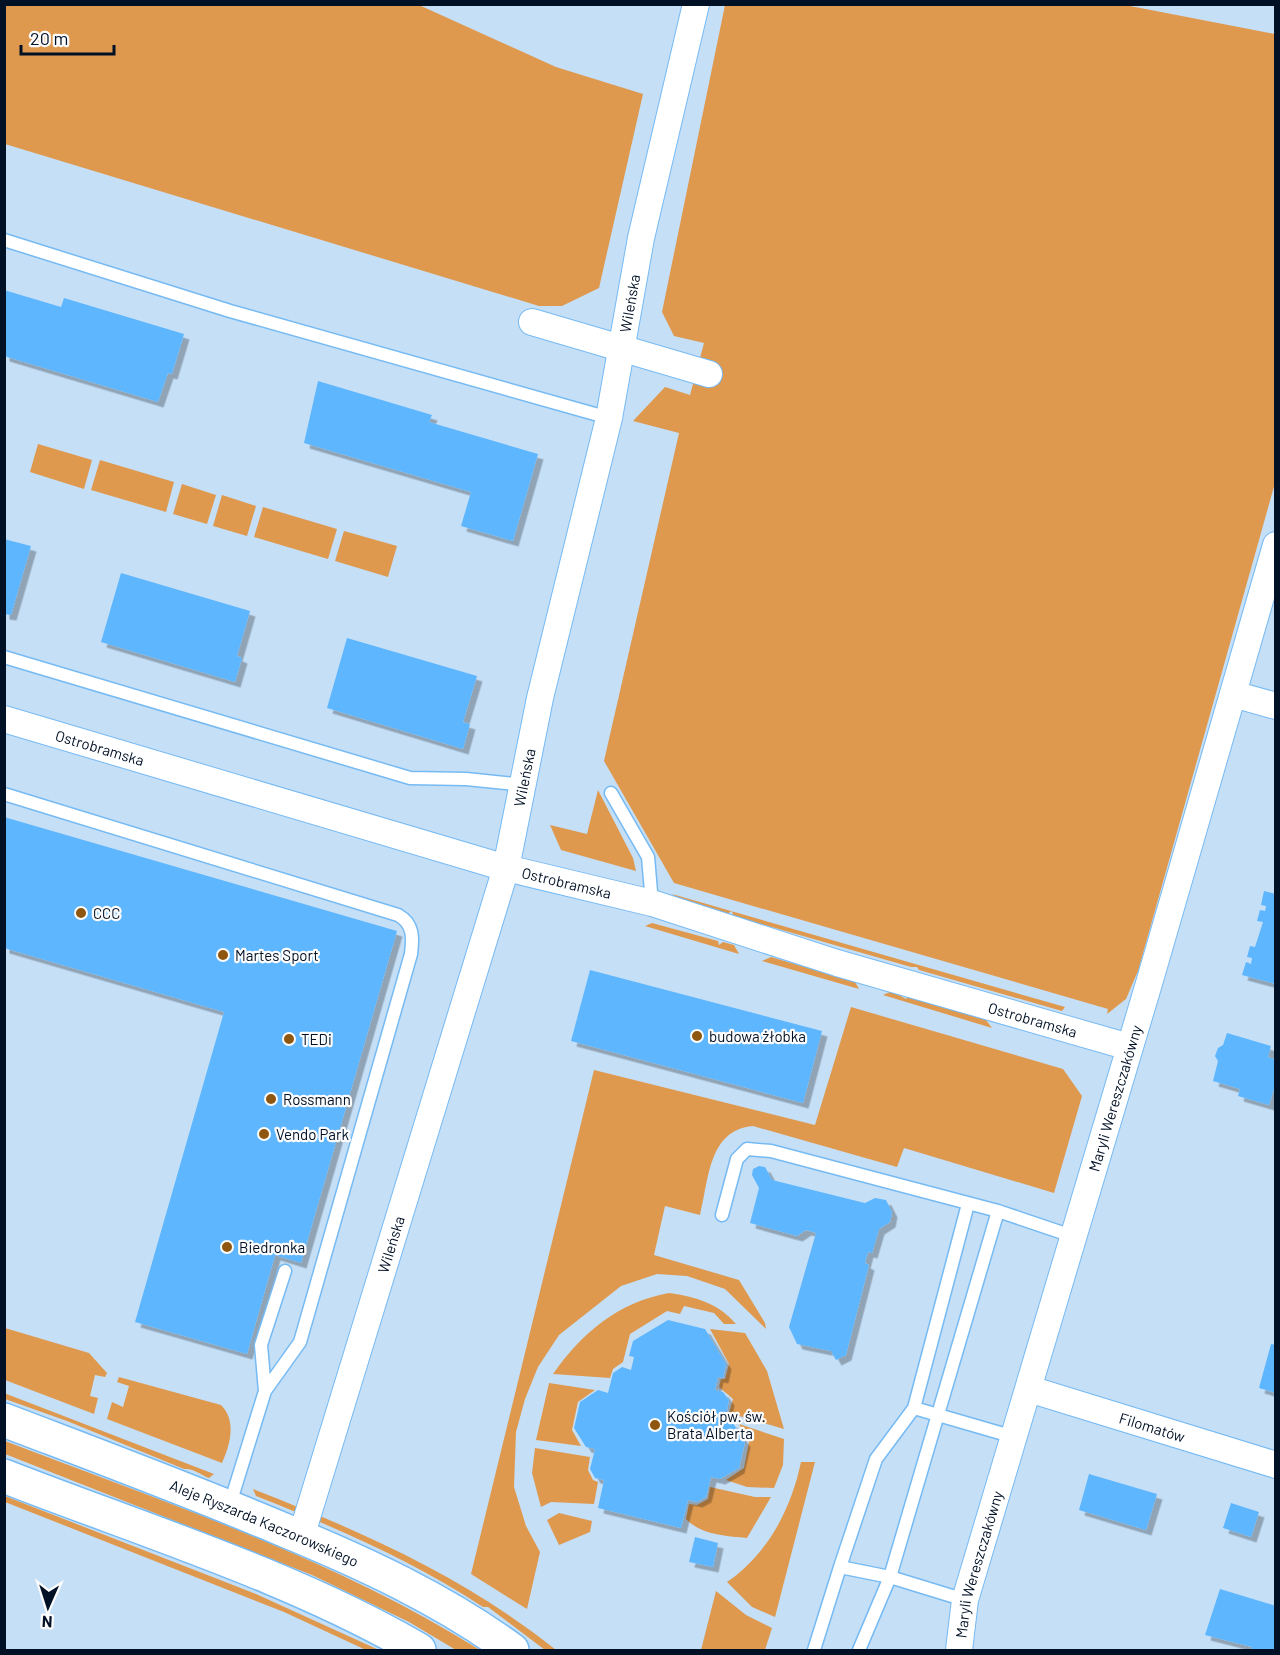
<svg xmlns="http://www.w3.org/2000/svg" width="1280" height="1655" viewBox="0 0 1280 1655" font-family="Barlow,sans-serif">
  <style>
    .green { fill: #df994e }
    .building { fill: #5db6fe; filter: url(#shadow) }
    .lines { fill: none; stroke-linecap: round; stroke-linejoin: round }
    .service-casing { stroke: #76baf3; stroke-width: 15 }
    .minor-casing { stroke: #76baf3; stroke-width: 28 }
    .primary-casing { stroke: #76baf3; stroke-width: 36 }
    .service { stroke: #fff; stroke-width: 12 }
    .minor { stroke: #fff; stroke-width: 26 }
    .primary { stroke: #fff; stroke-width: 33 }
    .poi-dot { fill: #8e560e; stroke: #fcfcfc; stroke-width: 2 }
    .labels { text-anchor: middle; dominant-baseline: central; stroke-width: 4.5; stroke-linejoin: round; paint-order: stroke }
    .street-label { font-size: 15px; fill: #001025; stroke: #fcfcfc }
    .poi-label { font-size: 15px; fill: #001025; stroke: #fcfcfc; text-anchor: start }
  </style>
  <defs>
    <filter id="shadow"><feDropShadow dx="5.5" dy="5.5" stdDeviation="0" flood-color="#0004"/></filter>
  </defs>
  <rect width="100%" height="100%" fill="#c5dff7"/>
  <path class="green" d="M4 5H419L556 67 643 94 599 288 562 306H539L5 144Z
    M725 5H1125L1275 34V483L1138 971 1126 999 1107 1014 1108 1009 674 883 604 761 679 433 633 421 665 387 690 395 704 343 674 336 662 312Z
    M38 444 92 460 84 489 30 472Z
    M100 460 174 482 166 512 91 490Z
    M182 484 216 495 207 524 173 514Z
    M222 495 256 506 247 536 213 526Z
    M263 507 337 529 328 559 254 537Z
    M344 531 397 546 388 577 335 561Z
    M598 790 633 858 636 871 561 850 550 825 587 834Z
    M672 894 1065 1007 1062 1011 919 970 917 967H911L733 916 732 911 727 914 683 901Z
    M652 923 718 941 719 945 723 942 734 945 739 954 645 926Z
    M771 957 855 982 859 989 762 961Z
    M892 991 906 999 908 997 986 1020 992 1028 883 995Z
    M851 1007 1063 1069 1082 1096 1054 1193 904 1148 897 1167 753 1126C708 1130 709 1180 700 1215L665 1206 654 1255 739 1280 765 1323 766 1329 725 1289 687 1276 657 1274 621 1286 559 1335 538 1367 525 1399 516 1432 514 1487 526 1526 540 1552 527 1609 471 1574 594 1070 815 1125Z
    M669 1293C696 1297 718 1303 736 1324H724L714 1313 684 1306 680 1314 667 1311 630 1334 623 1362 613 1369 610 1378 553 1374C582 1333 618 1302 669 1293Z
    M5 1328 89 1353 107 1373 105 1377 95 1375 90 1396 98 1398 94 1414 5 1380Z
    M710 1329 745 1333 767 1371 784 1429 729 1413 733 1399 719 1387 721 1379H725L729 1364Z
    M119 1377 221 1405C237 1421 230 1445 222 1463L107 1419 112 1402 123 1407 129 1386 117 1382Z
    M549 1383 595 1390 578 1402 572 1430 581 1446 536 1440Z
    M4 1393 214 1474 209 1478C201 1475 194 1468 184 1469L67 1421 5 1399Z
    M739 1424 784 1439 783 1465 774 1488 747 1487 726 1480 744 1468 749 1442Z
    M5 1441C166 1503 334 1558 480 1650H456L409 1622 312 1575 5 1454Z
    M535 1448 590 1457 588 1470 593 1480 598 1482 594 1504 551 1502 541 1507 532 1473Z
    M801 1462H815L775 1617 752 1607 727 1582C768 1554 791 1509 801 1462Z
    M710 1487 755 1497H771L747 1538C726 1536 701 1535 686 1519L689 1504 697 1505 708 1499Z
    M253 1489C361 1531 465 1577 556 1650H545L488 1607H483C411 1560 335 1527 256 1496Z
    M5 1496 256 1594 379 1650H366L284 1612 5 1502Z
    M559 1513 592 1521 590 1532 559 1545 547 1520Z
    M716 1591 746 1615 772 1628 765 1650H701Z"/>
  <path class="building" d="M4 290 61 307 64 298 184 334 172 374 168 373 158 402 4 356Z
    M318 381 432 415 429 422 538 454 513 541 461 526 471 492 304 443Z
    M4 539 31 546 11 615 4 614Z
    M121 573 250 611 237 656 242 658 235 682 101 642Z
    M347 638 477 676 463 722 470 724 463 749 327 708Z
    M4 817 397 931 301 1263 275 1255 247 1354 135 1322 224 1012 4 948Z
    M1264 891 1276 894V984L1242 975 1246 962 1251 964 1252 958 1247 957 1250 946 1255 947 1263 922 1257 921 1260 910 1265 911 1266 906 1261 905Z
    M590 970 822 1031 803 1103 571 1041Z
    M1227 1033 1271 1046 1268 1057 1276 1060V1082L1269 1105 1238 1096 1240 1089 1213 1081 1218 1061 1215 1056 1218 1048 1223 1045Z
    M759 1166 765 1167 772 1180 865 1203 875 1198 886 1200 892 1212 890 1222 879 1229 872 1253 868 1252 865 1263 869 1265 846 1355 836 1360 831 1351 797 1344 789 1327 816 1233 806 1230 797 1236 750 1223 759 1188 752 1175 753 1169Z
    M668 1320 705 1329 726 1364 723 1378 718 1377 715 1390 723 1392 729 1400 725 1420 733 1423 745 1442 739 1468 720 1479 711 1477 706 1497 697 1502 688 1500 681 1528 598 1508 604 1480 595 1478 590 1469 595 1449 586 1447 574 1428 580 1402 598 1390 608 1393 613 1373 622 1367 631 1370 634 1357 629 1356 633 1341Z
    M1271 1344 1276 1345V1393L1259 1388Z
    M1089 1474 1157 1494 1146 1530 1079 1510Z
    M1231 1503 1259 1512 1251 1537 1223 1528Z
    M695 1537 718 1543 713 1567 689 1562Z
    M1220 1589 1276 1606V1650H1251L1252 1647 1205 1635Z"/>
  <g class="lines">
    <g class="service-casing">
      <path id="service" d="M4 240 230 311 609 418
        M4 657 410 778 466 779 524 785
        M611 793 648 857 652 903
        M4 794 398 915C414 924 413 938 411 954L300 1342 265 1391 229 1507
        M968 1204 914 1408 1014 1437
        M722 1215 737 1159 747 1149 771 1151 998 1211 1072 1236
        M265 1391 261 1345 285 1271
        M914 1408 876 1459 840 1567 890 1577 965 1600
        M814 1650 840 1567
        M859 1650 890 1577 998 1211"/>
    </g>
    <g class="minor-casing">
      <g id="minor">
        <path d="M532 322 709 374"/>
        <path d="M1233 694 1276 706"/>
        <path id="s1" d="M4 719 506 868 652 903 837 963 1129 1047"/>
        <path id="s2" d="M1029 1389 1276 1465"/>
        <path id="s3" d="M301 1537 506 868 540 698 609 418 641 238 696 4"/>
        <path id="s4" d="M959 1650 965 1600 1150 980 1276 545"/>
      </g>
    </g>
    <g class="primary-casing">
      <g id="primary">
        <path id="s5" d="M4 1420C98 1456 192 1491 284 1530 364 1563 442 1599 512 1650"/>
        <path d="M4 1476C142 1530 292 1576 419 1650"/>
      </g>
    </g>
    <use href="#service" class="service"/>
    <use href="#minor" class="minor"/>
    <use href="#primary" class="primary"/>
  </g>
  <g class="poi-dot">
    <circle cx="81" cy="913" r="6"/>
    <circle cx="223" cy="955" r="6"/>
    <circle cx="697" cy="1036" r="6"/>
    <circle cx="289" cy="1039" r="6"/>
    <circle cx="271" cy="1099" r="6"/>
    <circle cx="264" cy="1134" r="6"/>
    <circle cx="227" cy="1247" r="6"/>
    <circle cx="655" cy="1425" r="6"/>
  </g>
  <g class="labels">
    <g class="street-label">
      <text stroke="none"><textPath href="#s3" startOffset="1278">Wileńska</textPath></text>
      <text stroke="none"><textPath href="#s1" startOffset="100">Ostrobramska</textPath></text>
      <text stroke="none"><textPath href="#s3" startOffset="792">Wileńska</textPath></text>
      <text stroke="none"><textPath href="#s1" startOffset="586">Ostrobramska</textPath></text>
      <text stroke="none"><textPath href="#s1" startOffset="1072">Ostrobramska</textPath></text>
      <text stroke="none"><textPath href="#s4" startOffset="574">Maryli Wereszczakówny</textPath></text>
      <text stroke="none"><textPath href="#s3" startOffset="306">Wileńska</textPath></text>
      <text stroke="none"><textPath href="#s2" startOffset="129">Filomatów</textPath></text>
      <text stroke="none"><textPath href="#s5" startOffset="280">Aleje Ryszarda Kaczorowskiego</textPath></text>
      <text stroke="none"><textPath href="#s4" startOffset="88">Maryli Wereszczakówny</textPath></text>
    </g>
    <g class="poi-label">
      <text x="93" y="913">CCC</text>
      <text x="235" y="955">Martes Sport</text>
      <text x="709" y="1036">budowa żłobka</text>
      <text x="301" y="1039">TEDi</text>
      <text x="283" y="1099">Rossmann</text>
      <text x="276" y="1134">Vendo Park</text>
      <text x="239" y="1247">Biedronka</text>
      <text x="667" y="1416">Kościół pw. św.<tspan x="667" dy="17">Brata Alberta</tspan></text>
    </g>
  </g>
  <rect width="1280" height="1655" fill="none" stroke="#001025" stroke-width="12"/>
  <g transform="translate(48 1607) rotate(183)" stroke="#fcfcfc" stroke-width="4.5" paint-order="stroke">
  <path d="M0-4.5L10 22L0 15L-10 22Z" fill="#001025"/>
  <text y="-9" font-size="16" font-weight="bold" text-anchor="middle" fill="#001025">N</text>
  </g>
  <path d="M21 45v9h93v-9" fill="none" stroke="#001025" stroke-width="3"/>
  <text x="30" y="45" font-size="18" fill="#001025" stroke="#fcfcfc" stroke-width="4.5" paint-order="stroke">20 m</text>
</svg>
